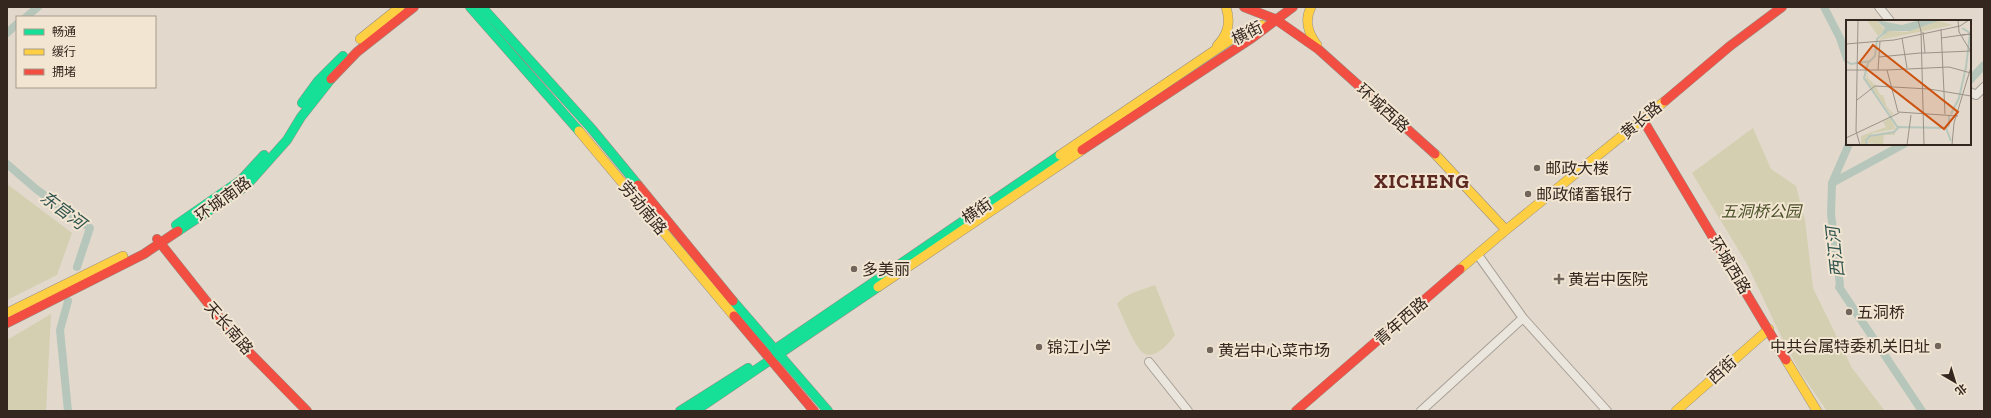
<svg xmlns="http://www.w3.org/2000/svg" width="1991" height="418" viewBox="0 0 1991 418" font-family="'Zilla Slab','Noto Sans SC',serif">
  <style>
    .green { fill: #d3cfb0 }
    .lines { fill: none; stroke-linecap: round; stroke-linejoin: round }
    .canal { stroke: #b7c6bb; stroke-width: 8 }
    .street-casing { stroke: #a79f96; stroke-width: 10 }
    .fast-casing { stroke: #978e85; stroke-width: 10 }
    .slow-casing { stroke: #978e85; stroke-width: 10 }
    .jam-casing { stroke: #978e85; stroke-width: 10 }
    .street { stroke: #eae5dd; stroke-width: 8 }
    .fast { stroke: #16e098; stroke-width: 9 }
    .slow { stroke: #ffcf43; stroke-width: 9 }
    .jam { stroke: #f24e42; stroke-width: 9 }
    .poi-dot { fill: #71655c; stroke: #f2e6d3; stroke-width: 1.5 }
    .labels { text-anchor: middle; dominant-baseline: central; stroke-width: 4; stroke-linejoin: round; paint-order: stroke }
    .street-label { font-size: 16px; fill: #34271f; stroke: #f2e6d3 }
    .poi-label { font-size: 16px; fill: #34271f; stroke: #f2e6d3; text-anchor: start }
    .park-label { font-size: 16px; font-style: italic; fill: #494f27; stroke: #f2e6d3 }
    .water-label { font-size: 17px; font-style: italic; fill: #2f534e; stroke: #f2e6d3 }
    .district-label { font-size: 20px; font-weight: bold; letter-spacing: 1px; fill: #5e2921; stroke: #f2e6d3 }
    .inset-river { fill: none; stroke: #b7c6bb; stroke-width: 2 }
    .inset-road { fill: none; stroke: #9c9287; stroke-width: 1 }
    .view { fill: #cd520f; fill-opacity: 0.15; stroke: #cd520f; stroke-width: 2 }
    .inset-edge { fill: none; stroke: #34271f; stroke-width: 2 }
  </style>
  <rect width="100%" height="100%" fill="#e2d9cc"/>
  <path class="green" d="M1753 128 1771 169 1796 186 1805 220 1813 288 1852 368 1885 411H1827L1799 370 1779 332 1747 264 1692 173Z
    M7 184 72 233 57 275 7 300Z
    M1155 285 1175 335C1169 344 1151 364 1140 350 1132 340 1123 317 1117 304 1125 293 1143 290 1155 285Z
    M51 314 46 411H7V340Z"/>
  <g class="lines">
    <path class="canal" d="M1824 7 1840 38 1847 59
      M26 17 38 7
      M7 33 17 24
      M1970 80 1984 65
      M1849 144 1832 183 1831 214 1840 285 1839 287 1922 411
      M7 164 36 189 90 228 77 267
      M1832 183 1904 144
      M68 301 60 330 68 411"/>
    <g class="street-casing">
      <path id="street" d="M1879 7 1890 21
        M1970 92 1976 95 1984 87
        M1478 255 1523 318 1607 411
        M1149 362 1188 411
        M1421 411 1523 318"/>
    </g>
    <g class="fast-casing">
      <path id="fast" d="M470 7 579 131
        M482 7 591 128 638 185
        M302 103 318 81 343 56
        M176 225 241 180 264 155
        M178 231 246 186 287 140 301 117 331 79
        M733 301 828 411
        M777 348 1060 155
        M680 411 748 368
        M695 411 878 287"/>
    </g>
    <g class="slow-casing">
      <path id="slow" d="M1311 7C1304 21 1308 33 1317 45
        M360 39 400 7
        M1217 46C1228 34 1231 23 1226 7
        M579 131 734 316
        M1435 154 1506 230
        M1060 155 1239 34 1262 25
        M1460 269 1506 230 1665 101
        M878 287 1082 150
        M7 313 123 256
        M1786 360 1817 411
        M1676 411 1769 329"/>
    </g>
    <g class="jam-casing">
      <path id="jam" d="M1244 7 1275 19 1318 49 1435 154
        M331 79 357 52 414 7
        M1665 101 1730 46 1782 7
        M1643 120 1786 360
        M1082 150 1252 38 1293 7
        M638 185 733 301
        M157 239 238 341 307 411
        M734 316 814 411
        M7 323 144 254 178 231
        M1296 411 1460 269"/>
    </g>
    <use href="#street" class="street"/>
    <use href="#fast" class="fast"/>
    <use href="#slow" class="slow"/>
    <use href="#jam" class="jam"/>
  </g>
  <g class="poi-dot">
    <circle cx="1537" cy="168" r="4"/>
    <circle cx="1528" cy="194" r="4"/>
    <circle cx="854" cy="269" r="4"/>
    <path d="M1557 273h4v4h4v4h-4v4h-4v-4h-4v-4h4z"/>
    <circle cx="1849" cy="312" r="4"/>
    <circle cx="1938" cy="346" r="4"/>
    <circle cx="1039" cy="347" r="4"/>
    <circle cx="1210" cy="350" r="4"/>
  </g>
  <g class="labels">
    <g class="street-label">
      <text transform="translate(1247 33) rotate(-27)">横街</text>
      <text transform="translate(1383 108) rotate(42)">环城西路</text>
      <text transform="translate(1641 120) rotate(-40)">黄长路</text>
      <text transform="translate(223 199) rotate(-36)">环城南路</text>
      <text transform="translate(643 208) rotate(50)">劳动南路</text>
      <text transform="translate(977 211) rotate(-34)">横街</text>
      <text transform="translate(1730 265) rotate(59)">环城西路</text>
      <text transform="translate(1401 321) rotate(-41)">青年西路</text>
      <text transform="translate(229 328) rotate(49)">天长南路</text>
      <text transform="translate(1722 370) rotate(-42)">西街</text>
    </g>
    <g class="poi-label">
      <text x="1545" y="168">邮政大楼</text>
      <text x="1536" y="194">邮政储蓄银行</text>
      <text x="862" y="269">多美丽</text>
      <text x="1568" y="279">黄岩中医院</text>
      <text x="1857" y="312">五洞桥</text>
      <text x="1930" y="346" text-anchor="end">中共台属特委机关旧址</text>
      <text x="1047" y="347">锦江小学</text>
      <text x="1218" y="350">黄岩中心菜市场</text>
    </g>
    <g class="park-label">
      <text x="1761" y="211">五洞桥公园</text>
    </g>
    <g class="water-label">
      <text transform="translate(63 210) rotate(37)">东官河</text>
      <text transform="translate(1835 252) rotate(-96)">西江河</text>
    </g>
    <g class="district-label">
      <text x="1422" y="181">XICHENG</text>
    </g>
  </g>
  <g transform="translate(1846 20)">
    <rect width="125" height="125" fill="#e2d9cc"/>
    <path d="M21 0H30L39 10 32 16ZM92 1 107 5 33 20 42 11 61 12ZM22 51V58L30 66 34 75H37L41 87 48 94 45 95 20 59ZM44 98 50 109 27 113 20 118V125H15V116L40 107 37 102ZM49 112V115H38L37 125 22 123V119L27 116Z" fill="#d3cfb0"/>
    <path d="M30 0 56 5 74 0H95L64 11H43L38 15 36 13 39 8Z" fill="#b7c6bb"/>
    <path class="inset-river" d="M0 41 5 44 25 41M105 94 113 78 120 47 124 13 116 8M52 107 100 108 103 105V96M100 108 105 121M21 125 20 120 24 116 48 112 52 108 18 58 22 43 29 36 31 19 38 13"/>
    <path class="inset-road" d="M12 0 10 111 14 125M72 0 75 11 78 125M112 0 113 12 125 32M95 9 99 94M125 14 116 15 125 14M56 18 61 48M95 18 116 15M0 24 48 20 114 6 123 0M74 33H79L77 12M79 33 125 31M33 37 74 33M0 50H41L52 92M32 50 34 21M41 50 103 47 125 53M11 80 29 66 83 69 125 76M52 92 112 96M0 118 53 93M61 125 65 95M83 125H108M106 125 108 103 125 47"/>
    <path class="view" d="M27 25 112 92 98 109 13 43Z"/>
    <rect width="125" height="125" class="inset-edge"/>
  </g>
  <rect width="1991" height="418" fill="none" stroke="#34271f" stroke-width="16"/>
  <rect x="16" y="16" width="140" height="72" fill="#f2e6d3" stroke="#a69a8b"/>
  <rect x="24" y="29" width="20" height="6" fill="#16e098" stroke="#a69a8b"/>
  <text x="52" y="36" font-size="12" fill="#34271f">畅通</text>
  <rect x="24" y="49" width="20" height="6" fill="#ffcf43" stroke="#a69a8b"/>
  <text x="52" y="56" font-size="12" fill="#34271f">缓行</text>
  <rect x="24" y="69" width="20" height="6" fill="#f24e42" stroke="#a69a8b"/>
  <text x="52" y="76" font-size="12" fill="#34271f">拥堵</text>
  <g transform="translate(1955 382) rotate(142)" stroke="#f2e6d3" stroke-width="3" paint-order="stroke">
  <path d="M0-3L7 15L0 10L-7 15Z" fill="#34271f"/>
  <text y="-6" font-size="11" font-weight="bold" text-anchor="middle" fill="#34271f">北</text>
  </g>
</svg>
